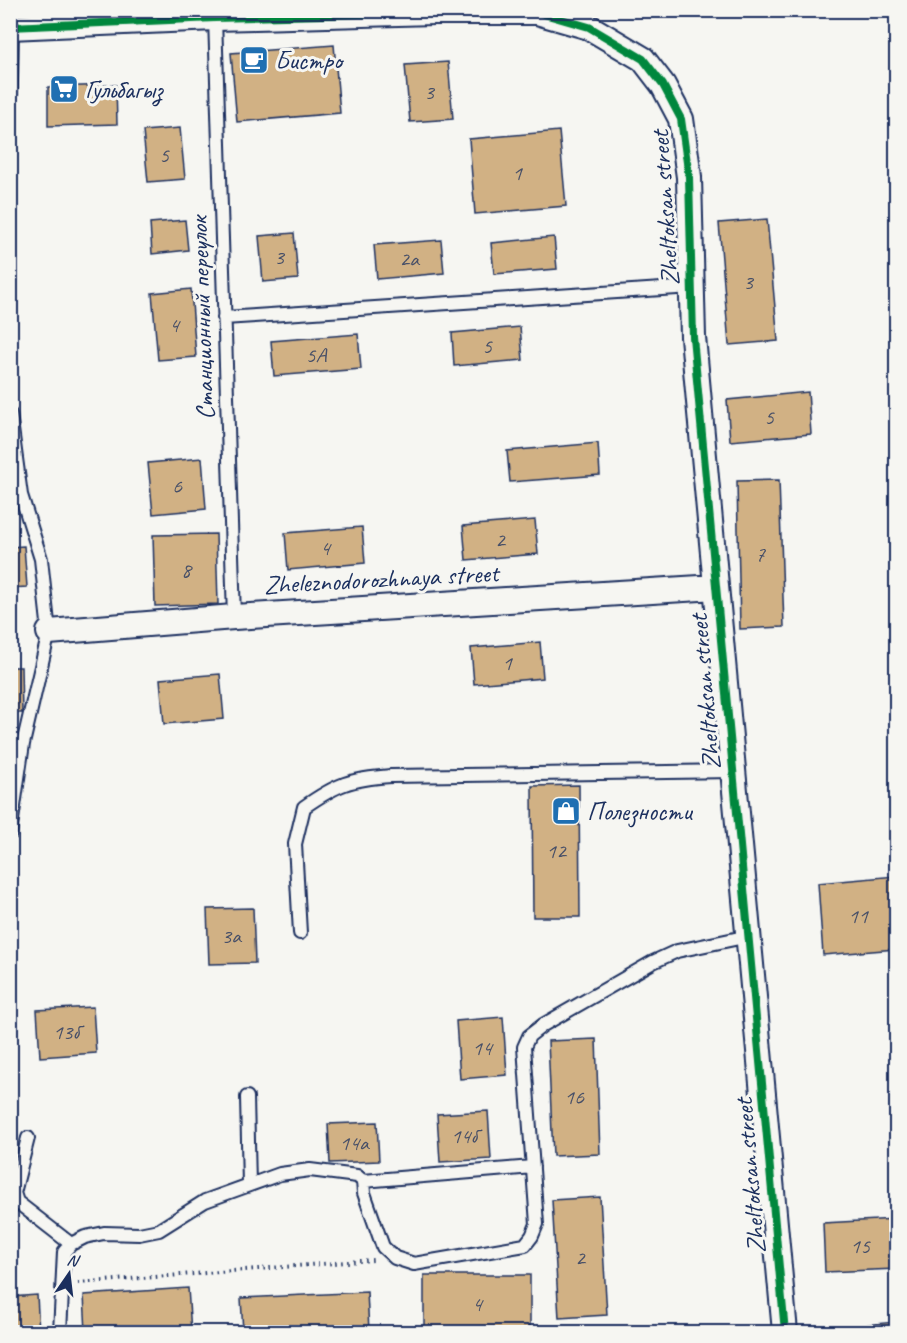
<svg xmlns="http://www.w3.org/2000/svg" width="907" height="1343" viewBox="0 0 907 1343" font-family="Caveat,sans-serif">
  <style>
    .building { fill: #d1b184; stroke: #1b2f5e; stroke-width: 1.5 }
    .lines { fill: none; stroke-linecap: round; stroke-linejoin: round }
    .lane-casing { stroke: #1b2f5e; stroke-width: 16 }
    .street-casing { stroke: #1b2f5e; stroke-width: 28 }
    .path { stroke: #1b2f5e; stroke-width: 4; stroke-dasharray: 1.5 4.5; stroke-linecap: butt }
    .lane { stroke: #f6f6f2; stroke-width: 12 }
    .street { stroke: #f6f6f2; stroke-width: 24 }
    .cycleway-casing { stroke: #f6f6f2; stroke-width: 11 }
    .cycleway { stroke: #00873e; stroke-width: 8 }
    .labels { text-anchor: middle; dominant-baseline: central; stroke-width: 6; stroke-linejoin: round; paint-order: stroke }
    .number-label { font-size: 22px; fill: #485068 }
    .poi-label { font-size: 26px; fill: #1b2f5e; stroke: #f6f6f2; text-anchor: start }
    .street-label { font-size: 26px; fill: #1b2f5e; stroke: #f6f6f2 }
  </style>
  <rect width="100%" height="100%" fill="#f6f6f2"/>
  <filter id="ink" filterUnits="userSpaceOnUse"><feTurbulence type="fractalNoise" baseFrequency=".0167" numOctaves="2"/><feDisplacementMap in="SourceGraphic" scale="12" xChannelSelector="R" yChannelSelector="G"/><feConvolveMatrix kernelMatrix="1 2 1 2 8 2 1 2 1" color-interpolation-filters="sRGB"/></filter>
  <g filter="url(#ink)">
    <path class="building" d="M334 45 340 113 237 122 231 53Z
      M448 62 453 119 410 122 405 65Z
      M116 85 117 124 48 126V87Z
      M180 128 185 179 148 182 143 131Z
      M559 131 566 206 475 214 469 139Z
      M767 219 778 341 729 345 719 223Z
      M185 220 188 250 152 254 150 223Z
      M294 233 298 279 263 282 259 236Z
      M554 237 557 269 494 274 491 243Z
      M441 240 444 273 377 279 374 245Z
      M191 289 196 357 158 360 152 293Z
      M520 327 523 360 454 366 452 333Z
      M358 334 361 369 274 376 271 341Z
      M808 392 811 434 730 441 727 400Z
      M598 443 600 475 510 482 507 451Z
      M202 458 206 509 153 514 148 463Z
      M779 480 784 627 740 629 737 481Z
      M535 520 538 554 466 560 463 526Z
      M362 527 365 563 288 570 285 533Z
      M216 534 218 604 155 606 153 535Z
      M24 546 27 587 10 588V547Z
      M540 642 543 678 474 684 471 648Z
      M10 667H21L22 713H10Z
      M220 674 224 719 164 724 160 679Z
      M579 785 580 917H533L532 786Z
      M896 876V949L823 955 818 883Z
      M253 908 255 963 209 964 207 909Z
      M93 1007 96 1053 40 1057 37 1010Z
      M503 1017 507 1075 460 1079 456 1021Z
      M596 1039 600 1154 553 1156 548 1041Z
      M488 1111 491 1159 440 1162 437 1114Z
      M377 1122 379 1161 330 1163 328 1124Z
      M600 1197 607 1315 559 1318 552 1200Z
      M896 1219V1269L825 1272 823 1223Z
      M424 1275H530V1332H424Z
      M188 1288 191 1332H86L84 1295Z
      M367 1292 369 1331 243 1332 241 1298Z
      M37 1295 39 1332H10V1297Z
      M896 1322V1332H830V1328Z"/>
    <g class="lines">
      <g class="lane-casing">
        <path id="lane" d="M215 18 234 617
          M10 134 12 27
          M224 318 692 287
          M10 414 21 495 41 559 49 632 23 744 10 834
          M300 933 295 844 304 807C337 784 350 779 391 776L734 771
          M247 1097 249 1185
          M28 1138 14 1193 17 1202 71 1244
          M363 1181 533 1167
          M60 1332 64 1252 71 1244 85 1237 104 1233 139 1234 159 1230 205 1201 280 1174 310 1170 357 1176 363 1181 364 1193 383 1247 395 1258 414 1264 525 1245 532 1236 537 1224 524 1047 529 1036 543 1025 653 962 677 951 749 936"/>
      </g>
      <g class="street-casing">
        <path id="street" d="M10 27 215 18 434 12H537L589 27 643 59 663 85 681 119 689 177 693 337 785 1332
          M49 632 234 617 716 587"/>
      </g>
      <path class="path" d="M78 1283 373 1260"/>
      <use href="#lane" class="lane"/>
      <use href="#street" class="street"/>
      <g class="cycleway-casing">
        <path id="cycleway" d="M10 27 215 18 434 12H537L589 27 643 59 663 85 681 119 689 177 693 337 785 1332"/>
      </g>
      <use href="#cycleway" class="cycleway"/>
    </g>
  </g>
  <defs>
    <g id="cafe-square" transform="scale(1.5)"><rect x="-9" y="-9" width="18" height="18" rx="4" fill="#1f6fb2" stroke="#f6f6f2"/><path d="M-5.5-4.5H6V0H3Q3 3.5 0 3.5H-2.5Q-5.5 3.5-5.5 0ZM3-3.2v2h1.7v-2ZM-6 4.5H4V6H-6Z" fill="#fff"/></g>
    <g id="supermarket-square" transform="scale(1.5)"><rect x="-9" y="-9" width="18" height="18" rx="4" fill="#1f6fb2" stroke="#f6f6f2"/><path d="M-6-5.5h2.5l.6 2H6L4.5 2H-2.5L-4.4-4H-6ZM-1.5 3.2a1.3 1.3 0 1 0 .1 0ZM3 3.2a1.3 1.3 0 1 0 .1 0Z" fill="#fff"/></g>
    <g id="shop-square" transform="scale(1.5)"><rect x="-9" y="-9" width="18" height="18" rx="4" fill="#1f6fb2" stroke="#f6f6f2"/><path d="M-5-2.5h2.3a2.7 3.5 0 0 1 5.4 0H5L5.5 6h-11ZM-1.5-2.5h3a1.5 2.3 0 0 0-3 0Z" fill="#fff"/></g>
  </defs>
  <g fill-rule="evenodd">
    <use href="#cafe-square" x="254" y="60"/>
    <use href="#supermarket-square" x="64" y="89"/>
    <use href="#shop-square" x="566" y="811"/>
  </g>
  <g class="labels">
    <g class="number-label">
      <text x="429" y="92">3</text>
      <text x="164" y="155">5</text>
      <text x="517" y="173">1</text>
      <text x="279" y="257">3</text>
      <text x="409" y="259">2а</text>
      <text x="748" y="282">3</text>
      <text x="174" y="325">4</text>
      <text x="487" y="346">5</text>
      <text x="316" y="355">5А</text>
      <text x="769" y="417">5</text>
      <text x="177" y="486">6</text>
      <text x="500" y="540">2</text>
      <text x="325" y="548">4</text>
      <text x="760" y="554">7</text>
      <text x="186" y="570">8</text>
      <text x="507" y="663">1</text>
      <text x="556" y="851">12</text>
      <text x="858" y="916">11</text>
      <text x="231" y="936">3а</text>
      <text x="66" y="1032">13б</text>
      <text x="482" y="1048">14</text>
      <text x="574" y="1097">16</text>
      <text x="464" y="1136">14б</text>
      <text x="354" y="1143">14а</text>
      <text x="860" y="1246">15</text>
      <text x="580" y="1258">2</text>
      <text x="477" y="1304">4</text>
    </g>
    <g class="poi-label">
      <text x="275" y="60">Бистро</text>
      <text x="85" y="89">Гульбагыз</text>
      <text x="587" y="811">Полезности</text>
    </g>
    <g class="street-label">
      <text transform="translate(665 208) rotate(-94)">Zheltoksan street</text>
      <text transform="translate(202 318) rotate(-92)">Станционный переулок</text>
      <text transform="translate(381 579) rotate(-3)">Zheleznodorozhnaya street</text>
      <text transform="translate(705 692) rotate(-95)">Zheltoksan street</text>
      <text transform="translate(750 1176) rotate(-95)">Zheltoksan street</text>
    </g>
  </g>
  <rect width="907" height="1343" fill="none" stroke="#f6f6f2" stroke-width="36"/>
  <rect x="18" y="18" width="871" height="1307" fill="none" stroke="#1b2f5e" stroke-width="2" filter="url(#ink)"/>
  <g transform="translate(69 1274) rotate(14)" stroke="#f6f6f2" stroke-width="4.5" paint-order="stroke">
  <path d="M0-4.5L10 22L0 15L-10 22Z" fill="#1b2f5e"/>
  <text y="-9" font-size="16" font-weight="bold" text-anchor="middle" fill="#1b2f5e">N</text>
  </g>
</svg>
